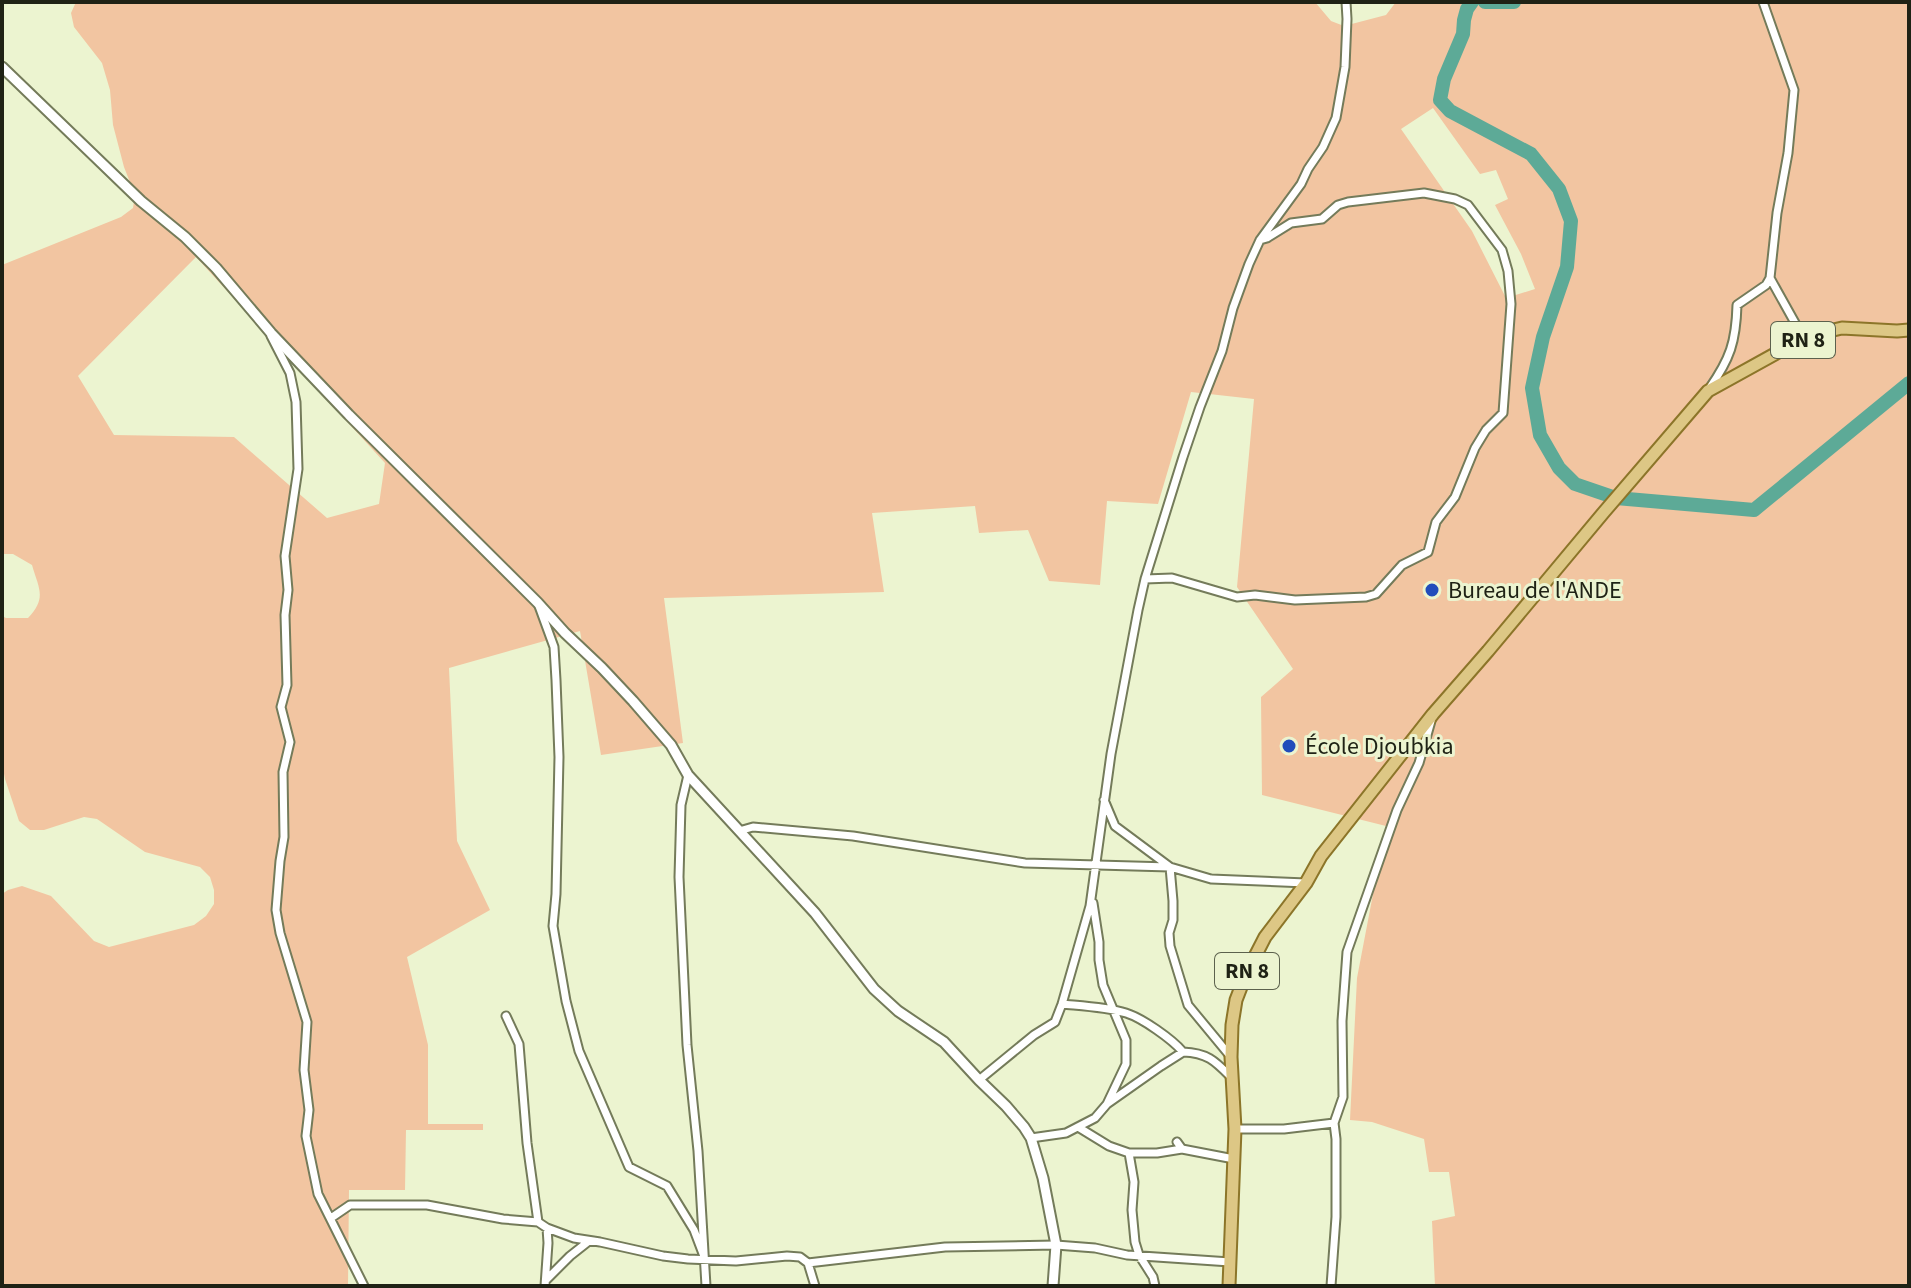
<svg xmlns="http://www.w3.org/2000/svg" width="1911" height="1288" viewBox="0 0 1911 1288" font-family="'Source Sans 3',sans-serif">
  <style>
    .green { fill: #f2c5a1; fill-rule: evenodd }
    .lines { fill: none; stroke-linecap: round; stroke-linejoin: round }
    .river { stroke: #5daa97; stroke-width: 14 }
    .minor-casing { stroke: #747b5a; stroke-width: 11 }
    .tertiary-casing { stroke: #747b5a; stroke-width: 13 }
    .primary-casing { stroke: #8c7529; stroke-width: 15 }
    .minor { stroke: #fff; stroke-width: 7 }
    .tertiary { stroke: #fff; stroke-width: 9 }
    .primary { stroke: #ddc785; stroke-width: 11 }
    .poi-dot { fill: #214dbb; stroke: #ecf4d0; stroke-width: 3 }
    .labels { text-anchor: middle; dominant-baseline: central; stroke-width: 6; stroke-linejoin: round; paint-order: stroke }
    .shield { fill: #ecf4d0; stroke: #5c614d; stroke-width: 2 }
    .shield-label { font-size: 22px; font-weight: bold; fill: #1f2215 }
    .poi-label { font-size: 24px; fill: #1f2215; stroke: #ecf4d0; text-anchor: start }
  </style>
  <rect width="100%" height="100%" fill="#ecf4d0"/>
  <path class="green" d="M76 2H1315L1331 21 1344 26 1386 15 1396 2H1909V1286H1435L1432 1221 1455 1216 1449 1172H1429L1424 1139 1372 1122 1350 1120 1357 978 1386 826 1262 795 1261 697 1293 669 1237 587 1254 399 1191 392 1158 504 1107 501 1100 585 1049 581 1028 530 979 533 975 506 872 513 884 592 664 598 683 743 601 755 580 631 449 668 457 841 490 910 407 957 428 1045V1124H483V1130H406L405 1190H349L348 1286H2V894L8 890 22 886 51 896 94 941 109 947 194 925 206 916 214 904V890L210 877 200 867 145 852 97 819 84 817 44 830H30L19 821 5 779 2 763V616L6 618H28C47 598 39 589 32 565L13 554H2V265L121 217 133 208 135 195 124 167 113 125 110 90 102 63 74 27 71 13ZM1433 108 1480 174 1496 170 1508 199 1495 205 1521 254 1535 289 1506 298 1472 231 1401 129ZM196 257 385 463 379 504 327 518 234 437 114 435 78 376Z"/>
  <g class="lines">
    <path class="river" d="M1472 2 1467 9 1464 20 1463 34 1444 79 1440 100 1450 111 1531 154 1559 189 1571 221 1567 267 1543 337 1532 388 1540 435 1559 468 1575 484 1616 498 1754 510 1909 383
      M1485 2H1514"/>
    <g class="minor-casing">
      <path id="minor" d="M1763 2 1794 90 1788 153 1777 213 1770 278 1804 339
        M271 336 290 373 296 402 298 469 285 556 288 590 285 615 287 685 281 707 290 742 283 772 284 837 280 861 276 910 280 933 307 1022 304 1070 309 1110 306 1136 318 1194 364 1286
        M1709 389C1730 359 1736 342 1737 305L1766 285 1770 278
        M1145 579 1172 578 1237 597 1255 595 1295 600 1366 597 1376 594 1402 565 1428 552 1436 522 1455 497 1475 448 1486 430 1503 413 1511 304 1508 271 1502 250 1468 205 1455 199 1424 193 1348 202 1338 205 1322 219 1291 223 1267 238 1260 240
        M539 606 554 647 556 680 559 757 556 894 553 926 566 1001 579 1051 629 1167 667 1186 694 1230 705 1259
        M688 775 681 805 679 877 687 1045 698 1151 706 1286
        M1104 800 1115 826 1170 867 1173 901V920L1169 933 1170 946 1188 1005 1231 1057
        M739 831 753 827 853 836 1025 863 1170 867 1211 879 1306 883
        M1093 903 1099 942V960L1103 985 1126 1040V1064L1107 1104
        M1062 1004C1083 1006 1106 1007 1126 1013 1142 1018 1172 1039 1183 1052 1208 1053 1215 1061 1232 1078
        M506 1016 519 1044 527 1143 538 1222
        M979 1080 1034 1035 1055 1022 1062 1004 1090 906 1111 754 1138 610 1145 579 1183 457 1200 407 1222 351 1233 308 1249 264 1260 240 1301 184 1308 169 1323 147 1336 118 1345 67 1347 19 1346 2
        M1078 1127 1109 1146 1129 1153 1134 1182 1132 1210 1135 1242 1139 1255 1153 1277 1155 1286
        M1235 1129H1284L1334 1123
        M1031 1138 1066 1133 1095 1118 1107 1104 1161 1066 1183 1052
        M1177 1142 1182 1149 1234 1159
        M1129 1153H1157L1182 1149
        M331 1218 350 1205H427L503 1219 538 1222 547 1228 574 1238 600 1242 663 1256 688 1259 736 1261 787 1256 800 1257 808 1263 945 1247 1056 1245 1095 1248 1127 1255 1230 1262
        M808 1263 815 1286
        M546 1280 570 1256 589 1241
        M545 1286 548 1243 547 1228
        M1331 1286 1336 1217V1139L1334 1123 1343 1097 1342 1021 1347 952 1397 810 1419 763 1431 721"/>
    </g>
    <g class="tertiary-casing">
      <path id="tertiary" d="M2 67 141 201 185 237 216 268 271 333 349 415 538 603 565 633 602 668 633 701 671 745 688 775 815 913 874 989 898 1011 944 1042 979 1080 1006 1106 1024 1127 1031 1138 1043 1178 1056 1245 1053 1286"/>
    </g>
    <g class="primary-casing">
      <path id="primary" d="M1229 1286 1235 1129 1231 1057 1232 1025 1236 1000 1246 974 1265 937 1306 883 1321 856 1433 714 1488 651 1604 512 1708 391 1793 344 1816 334 1842 328 1897 331 1909 330"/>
    </g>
    <use href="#minor" class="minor"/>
    <use href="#tertiary" class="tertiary"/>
    <use href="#primary" class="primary"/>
  </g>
  <g class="poi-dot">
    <circle cx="1432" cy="590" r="8"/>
    <circle cx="1289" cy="746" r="8"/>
  </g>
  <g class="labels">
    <g class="shield">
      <rect x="1771" y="322" width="64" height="36" rx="6"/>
      <rect x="1215" y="953" width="64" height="36" rx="6"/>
    </g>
    <g class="shield-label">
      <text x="1803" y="340">RN 8</text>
      <text x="1247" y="971">RN 8</text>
    </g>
    <g class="poi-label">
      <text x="1448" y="590">Bureau de l'ANDE</text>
      <text x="1305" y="746">École Djoubkia</text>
    </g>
  </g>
  <rect width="1911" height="1288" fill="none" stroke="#1f2215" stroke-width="8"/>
</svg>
